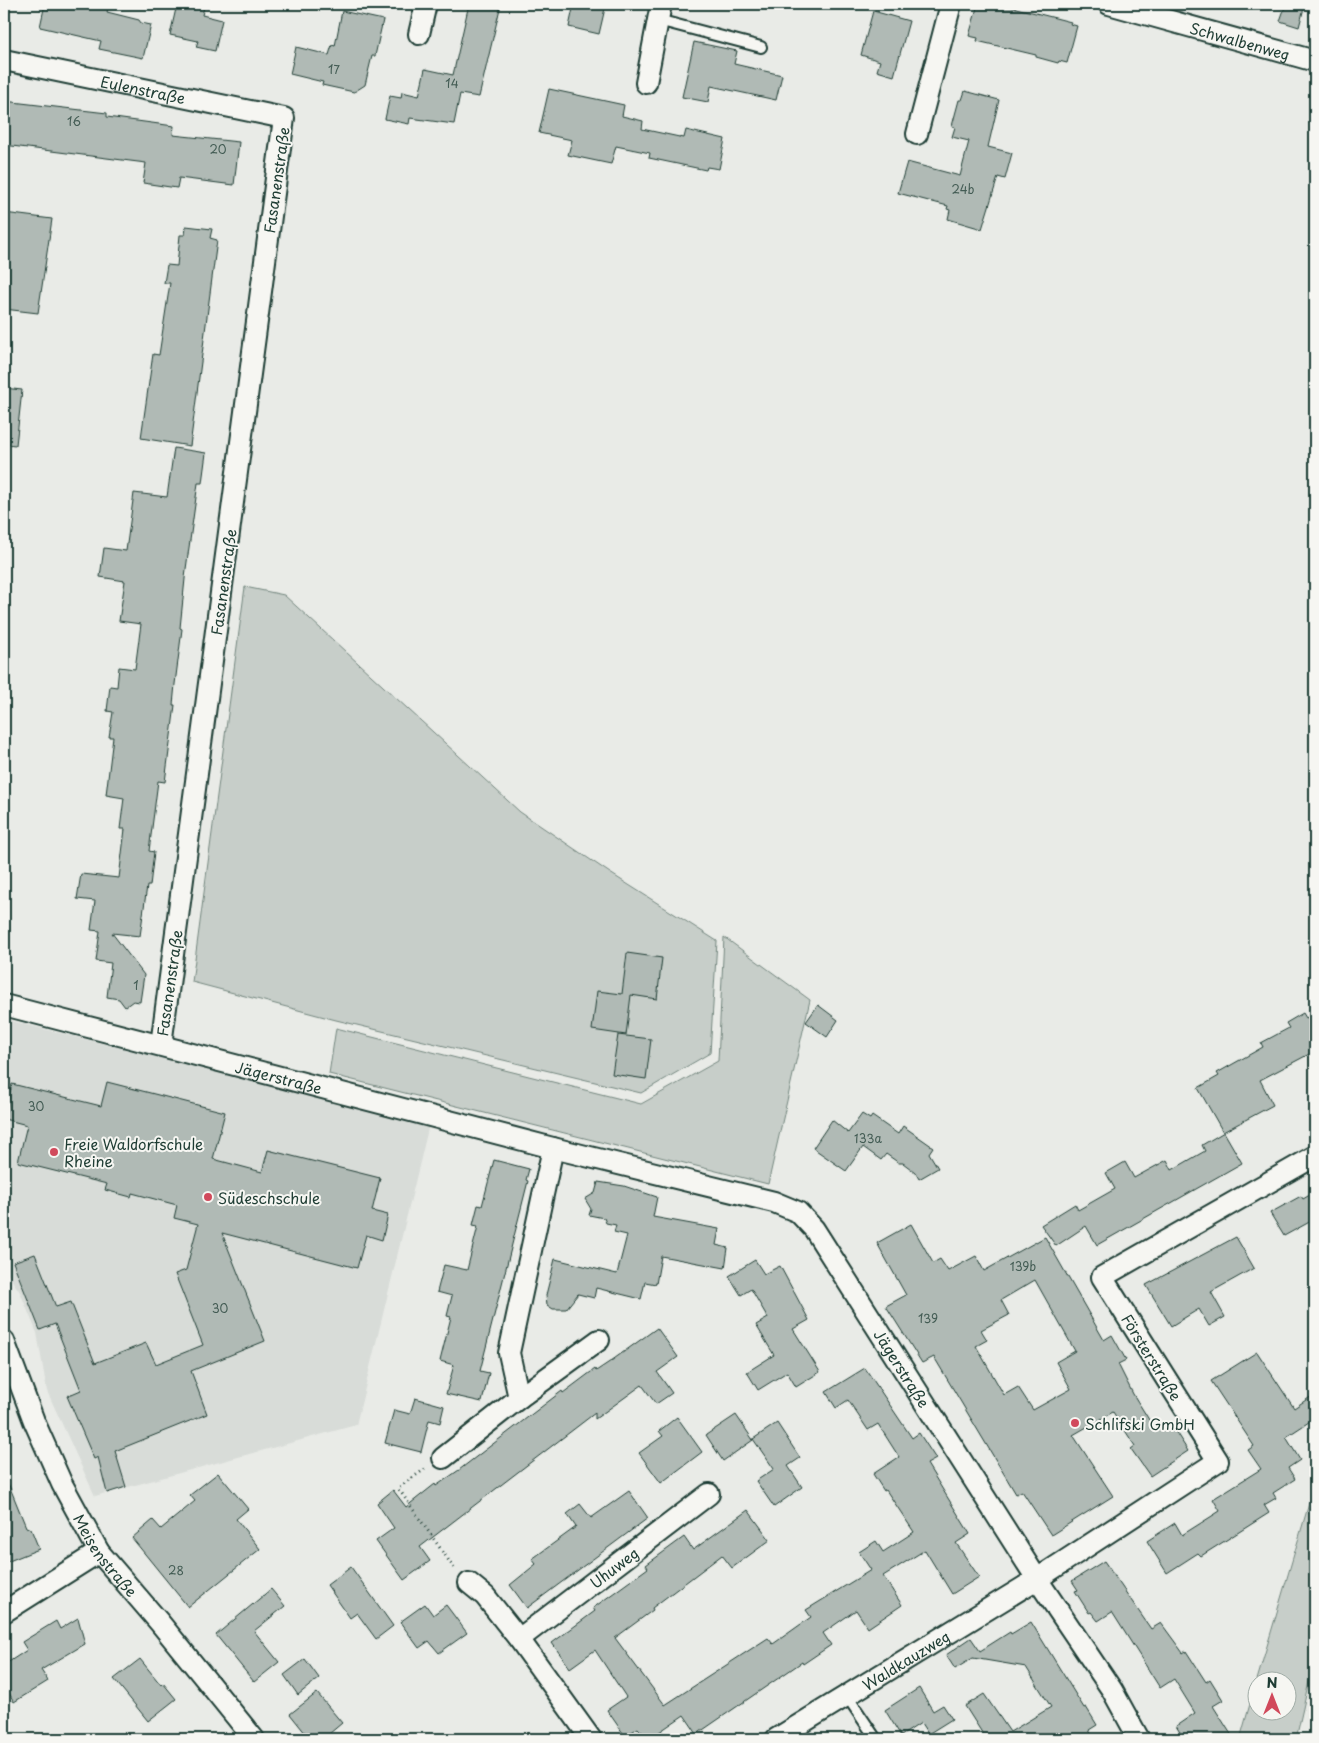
<svg xmlns="http://www.w3.org/2000/svg" width="1319" height="1743" viewBox="0 0 1319 1743" font-family="'Playpen Sans',sans-serif">
  <style>
    .built { fill: #d8dcd8 }
    .green { fill: #c7cec9; stroke: #73867e }
    .building { fill: #b0bab5; stroke: #1f3d34; fill-rule: evenodd }
    .lines { fill: none; stroke-linecap: round; stroke-linejoin: round }
    .service-casing { stroke: #1f3d34; stroke-width: 14 }
    .minor-casing { stroke: #1f3d34; stroke-width: 24 }
    .path { stroke: #1f3d34; stroke-width: 3; stroke-dasharray: 1 4; stroke-linecap: butt }
    .service { stroke: #f6f6f2; stroke-width: 10 }
    .minor { stroke: #f6f6f2; stroke-width: 20 }
    .poi-dot { fill: #d1495b; stroke: #f6f6f2; stroke-width: 2 }
    .labels { text-anchor: middle; dominant-baseline: central; stroke-width: 4; stroke-linejoin: round; paint-order: stroke }
    .number-label { font-size: 12px; fill: #435c54 }
    .street-label { font-size: 15px; fill: #1f3d34; stroke: #f6f6f2 }
    .poi-label { font-size: 15px; fill: #1f3d34; stroke: #f6f6f2; text-anchor: start }
  </style>
  <rect width="100%" height="100%" fill="#e9ebe7"/>
  <filter id="ink" filterUnits="userSpaceOnUse"><feTurbulence type="fractalNoise" baseFrequency=".02" numOctaves="2"/><feDisplacementMap in="SourceGraphic" scale="10" xChannelSelector="R" yChannelSelector="G"/><feConvolveMatrix kernelMatrix="1 2 1 2 8 2 1 2 1" color-interpolation-filters="sRGB"/></filter>
  <g filter="url(#ink)">
    <path class="built" d="M4 1019 429 1125 356 1425 95 1496 47 1391 37 1333 20 1292 4 1269Z"/>
    <path class="green" d="M245 587 284 595 520 812 610 873 717 941 710 1053 641 1093 336 1020 192 982Z
      M724 937 810 1000 768 1184 329 1074 336 1028 641 1104 718 1061Z
      M1315 1483V1655L1296 1739H1240L1256 1683V1710H1286V1680H1257Z"/>
    <path class="building" d="M45 4H109L107 12 139 20 141 23 151 25 143 58 99 49 101 41 40 27Z
      M177 4H205L202 15 222 20 215 51 196 47 198 41 170 35Z
      M469 4H501L479 97 460 94 454 124 410 118 409 124 385 119 390 96 401 98 402 92 419 96 425 69 453 75Z
      M574 4H606L599 34 569 27Z
      M978 4H1013L1012 7 1071 22 1070 24 1077 26 1067 63 1059 61 1058 63 1036 57V55L977 41 978 38 969 36Z
      M1286 4H1305L1299 27 1280 21Z
      M342 11 383 20 375 56H372L365 85 354 92 322 85 323 82 290 74 296 47 329 55 332 45 335 46Z
      M873 11 909 21 894 76 877 71 880 61 861 55Z
      M694 42 737 51 734 64 782 75 776 100 711 86 708 102 682 97Z
      M549 89 624 105 622 116 643 121 642 129 684 138 686 130 725 139 719 169 707 167 706 170 649 158 650 153 616 146 611 164 568 155 572 140 539 133Z
      M965 91 999 100 988 147 1012 153 1005 179 998 177 982 229 948 219 950 210 947 209 948 206 898 193 907 162 960 176 969 141 952 137 955 127 952 126 959 100H962Z
      M4 101 107 113V117L174 126 173 135 239 142 234 185 179 178 177 188 143 183 146 163 4 145Z
      M4 213 52 219 38 313 4 309Z
      M186 226 212 229 210 238 217 240 190 446 141 438 153 354 159 355 170 283H164L167 265 177 266 180 235H185Z
      M4 388 22 390 16 445 4 444Z
      M174 448 206 453 202 483H198L186 569 180 628 182 629 175 684 173 705H175L165 782 158 781 149 851 154 852 150 886H147L140 936 112 933 144 975 140 1002 133 1001 125 1007 119 999 107 997 111 963 96 961 100 931 91 930 95 901 77 899 81 874 119 878 125 829H120L124 798 106 795 113 737H109L113 712 107 711 110 686 117 687 119 667 135 669 141 624 119 621 125 581 100 577 104 548 126 551 134 493 167 497Z
      M627 953 662 958 657 999 631 995 626 1035 592 1030 597 991 622 994Z
      M818 1005 838 1020 827 1037 806 1022Z
      M1303 1013 1306 1018 1315 1013V1051L1260 1080 1273 1105 1223 1132 1198 1088 1219 1076 1217 1073 1263 1047 1261 1043 1289 1028 1286 1023Z
      M618 1035 651 1039 646 1079 612 1074Z
      M107 1082 225 1112 213 1159 262 1172 268 1150 380 1178 372 1211 388 1215 382 1240 366 1235 357 1268 222 1233 265 1341 191 1371 207 1414 115 1451 126 1487 107 1493 98 1457 94 1459 67 1396 81 1390 55 1324 40 1330 13 1262 35 1254 56 1307 71 1302 95 1363 146 1343 156 1364 203 1345 175 1274 186 1270 198 1224 174 1218 177 1205 132 1193 131 1197 105 1190 107 1184 18 1162 27 1125 4 1119 12 1084 101 1106Z
      M862 1114 870 1119 872 1116 898 1134 903 1126 933 1147 929 1153 938 1168 919 1179 915 1172 903 1163H899L886 1154 881 1160 863 1147 846 1171 813 1148 832 1120 848 1133Z
      M1224 1132 1242 1163 1097 1245 1086 1226 1056 1246 1041 1225 1075 1204 1078 1210 1115 1189 1106 1173 1125 1162 1134 1178 1167 1160 1172 1170 1205 1151 1202 1145Z
      M494 1160 529 1169 526 1180 528 1181 480 1371 489 1373 482 1402 446 1394 454 1365 440 1361 451 1317 447 1316 452 1296 437 1292 444 1265 467 1270 478 1226 473 1225 478 1205 482 1206Z
      M598 1182 624 1186 657 1197 653 1217 719 1229 716 1245 728 1248 725 1268 661 1256 656 1284 645 1282 641 1299 596 1288 594 1298 578 1294 566 1309H553L547 1305 546 1295 555 1259 617 1274 627 1235 614 1232 616 1225 606 1223 604 1218 589 1215 591 1209 585 1199 595 1193Z
      M1315 1192V1219L1284 1236 1270 1213 1301 1196 1303 1199Z
      M911 1224 933 1263 940 1259 948 1271 976 1256 984 1271 1045 1237 1104 1340 1112 1335 1126 1360 1118 1364 1133 1394 1156 1431 1170 1423 1188 1451 1150 1476 1131 1449 1135 1446 1113 1412 1073 1435 1113 1496 1051 1535 1022 1491 1016 1494 934 1357 922 1363 886 1306 906 1295 877 1243ZM1035 1280 1075 1351 1056 1362 1071 1389 1033 1410 1018 1387 1004 1395 976 1346 987 1340 981 1330 1009 1315 1001 1300Z
      M1236 1237 1254 1268 1211 1292 1225 1317 1209 1326 1199 1309 1171 1326 1146 1285Z
      M755 1260 764 1274 780 1266 809 1320 793 1329 820 1372 796 1387 787 1372 758 1390 747 1372 774 1355 756 1325 768 1318 751 1289 741 1295 729 1276Z
      M657 1328 678 1357 657 1372 672 1393 656 1404 642 1385 595 1419V1413L420 1547 430 1561 404 1580 376 1541 394 1528 377 1503 393 1490 406 1507 435 1484 436 1486 459 1470 562 1391 563 1393 595 1369 596 1371 611 1361Z
      M1257 1352 1294 1408 1315 1394V1418L1286 1437 1300 1460 1288 1468 1295 1479 1273 1493 1276 1498 1264 1505 1269 1513 1201 1556 1198 1553 1167 1573 1147 1541 1175 1523 1182 1535 1220 1511 1213 1499 1261 1469 1248 1450 1254 1446 1211 1381Z
      M865 1368 912 1438 919 1433 936 1459 927 1464 970 1534 956 1543 979 1577 952 1594 925 1550 883 1576 902 1605 868 1628 856 1610 823 1633 831 1645 803 1664 802 1662 697 1734 684 1715 649 1739 638 1728 625 1736 607 1710 626 1697 595 1650 570 1668 552 1643 595 1611 593 1608 648 1568 646 1565 684 1537 693 1550 748 1510 770 1540 732 1568 722 1555 652 1608 653 1610 615 1638 665 1705 768 1638 773 1644 811 1617 806 1610 871 1570 859 1552 876 1541 883 1552 914 1532 886 1490 884 1491 873 1474 899 1457 878 1424 868 1430 848 1400 836 1408 826 1392Z
      M415 1398 444 1406 440 1423 429 1420 421 1452 385 1443 394 1410 410 1414Z
      M736 1415 753 1440 723 1461 706 1435Z
      M677 1417 702 1452 661 1483 639 1453 663 1436 659 1431Z
      M777 1423 800 1458 788 1466 802 1487 774 1507 756 1481 774 1469 753 1439Z
      M4 1473 26 1527 31 1529 39 1549 4 1563Z
      M218 1473 248 1509 236 1519 260 1549 188 1607 132 1538 153 1520 161 1529 195 1501 190 1495Z
      M629 1491 648 1518 527 1608 510 1585 536 1564 532 1559 576 1527 567 1514 580 1504 591 1518Z
      M1104 1561 1151 1629 1161 1623 1183 1653 1186 1651 1206 1682 1210 1679 1223 1700 1213 1706 1234 1739H1184L1176 1726 1195 1713 1174 1679 1160 1688 1112 1612 1098 1621 1091 1612 1089 1613 1075 1591 1078 1590 1072 1581Z
      M351 1567 393 1626 376 1639 357 1613 350 1618 327 1585Z
      M271 1589 285 1606 254 1631 279 1662 254 1682 216 1635Z
      M425 1604 433 1615 446 1605 467 1633 439 1653 429 1641 419 1648 400 1622Z
      M78 1618 85 1644 41 1670 48 1681 14 1702 4 1684V1665L27 1650 22 1642 56 1621 60 1629Z
      M1031 1622 1084 1708 1086 1707 1097 1725 1089 1730 1094 1739H986L965 1706 984 1694 1010 1732 1051 1707 1026 1667 973 1658 955 1669 946 1655 971 1638 980 1651 1010 1632 1011 1634Z
      M140 1659 161 1685 163 1683 176 1699 148 1721 114 1679Z
      M305 1659 319 1678 298 1695 284 1675Z
      M919 1688 933 1711 943 1705 952 1719 928 1734 921 1723 901 1736 885 1710Z
      M317 1693 342 1723 323 1739H310L290 1714Z"/>
    <g class="lines">
      <g class="service-casing">
        <path id="service" d="M658 20 761 47
          M847 1696 876 1739"/>
      </g>
      <g class="minor-casing">
        <g id="minor">
          <path id="s1" d="M1109 4 1315 61"/>
          <path d="M419 34 426 4"/>
          <path id="s2" d="M4 60 284 118 161 1045"/>
          <path d="M646 83 661 4"/>
          <path d="M917 134 951 4"/>
          <path id="s3" d="M4 1005 553 1148 774 1202 798 1212 814 1229 1037 1579 1112 1690 1139 1739"/>
          <path id="s4" d="M4 1341 34 1421 62 1484 99 1552 160 1623 254 1739"/>
          <path d="M519 1398 599 1340"/>
          <path d="M443 1458 519 1398 509 1353 553 1148"/>
          <path d="M469 1583 485 1596 519 1639 591 1739"/>
          <path d="M4 1612 99 1552"/>
          <path id="s5" d="M519 1639 709 1494"/>
          <path id="s6" d="M776 1739 1037 1579 1218 1461 1102 1277 1315 1156"/>
        </g>
      </g>
      <path class="path" d="M425 1469 398 1488 454 1568"/>
      <use href="#service" class="service"/>
      <use href="#minor" class="minor"/>
    </g>
  </g>
  <g class="poi-dot">
    <circle cx="54" cy="1152" r="5"/>
    <circle cx="208" cy="1197" r="5"/>
    <circle cx="1075" cy="1423" r="5"/>
  </g>
  <g class="labels">
    <g class="number-label">
      <text x="334" y="69">17</text>
      <text x="452" y="83">14</text>
      <text x="74" y="121">16</text>
      <text x="218" y="149">20</text>
      <text x="963" y="189">24b</text>
      <text x="136" y="985">1</text>
      <text x="36" y="1106">30</text>
      <text x="868" y="1138">133a</text>
      <text x="1023" y="1266">139b</text>
      <text x="220" y="1308">30</text>
      <text x="928" y="1318">139</text>
      <text x="176" y="1570">28</text>
    </g>
    <g class="street-label">
      <text stroke="none"><textPath href="#s1" startOffset="136">Schwalbenweg</textPath></text>
      <text stroke="none"><textPath href="#s2" startOffset="142">Eulenstraße</textPath></text>
      <text transform="translate(276 180) rotate(-82)">Fasanenstraße</text>
      <text transform="translate(223 582) rotate(-82)">Fasanenstraße</text>
      <text transform="translate(169 983) rotate(-82)">Fasanenstraße</text>
      <text stroke="none"><textPath href="#s3" startOffset="284">Jägerstraße</textPath></text>
      <text transform="translate(1152 1357) rotate(58)">Försterstraße</text>
      <text stroke="none"><textPath href="#s3" startOffset="1009">Jägerstraße</textPath></text>
      <text stroke="none"><textPath href="#s4" startOffset="238">Meisenstraße</textPath></text>
      <text stroke="none"><textPath href="#s5" startOffset="119">Uhuweg</textPath></text>
      <text stroke="none"><textPath href="#s6" startOffset="152">Waldkauzweg</textPath></text>
    </g>
    <g class="poi-label">
      <text x="64" y="1143">Freie Waldorfschule<tspan x="64" dy="17">Rheine</tspan></text>
      <text x="218" y="1197">Südeschschule</text>
      <text x="1085" y="1423">Schlifski GmbH</text>
    </g>
  </g>
  <rect width="1319" height="1743" fill="none" stroke="#f6f6f2" stroke-width="20"/>
  <rect x="10" y="10" width="1299" height="1723" fill="none" stroke="#1f3d34" stroke-width="2" filter="url(#ink)"/>
  <g transform="translate(1272 1696)"><circle r="24" fill="#f6f6f2" stroke="#a0aca6"/>
  <path d="M0-4L9 19L0 12L-9 19Z" fill="#d1495b"/>
  <text y="-8" font-size="14" font-weight="bold" text-anchor="middle" fill="#1f3d34">N</text>
  </g>
</svg>
